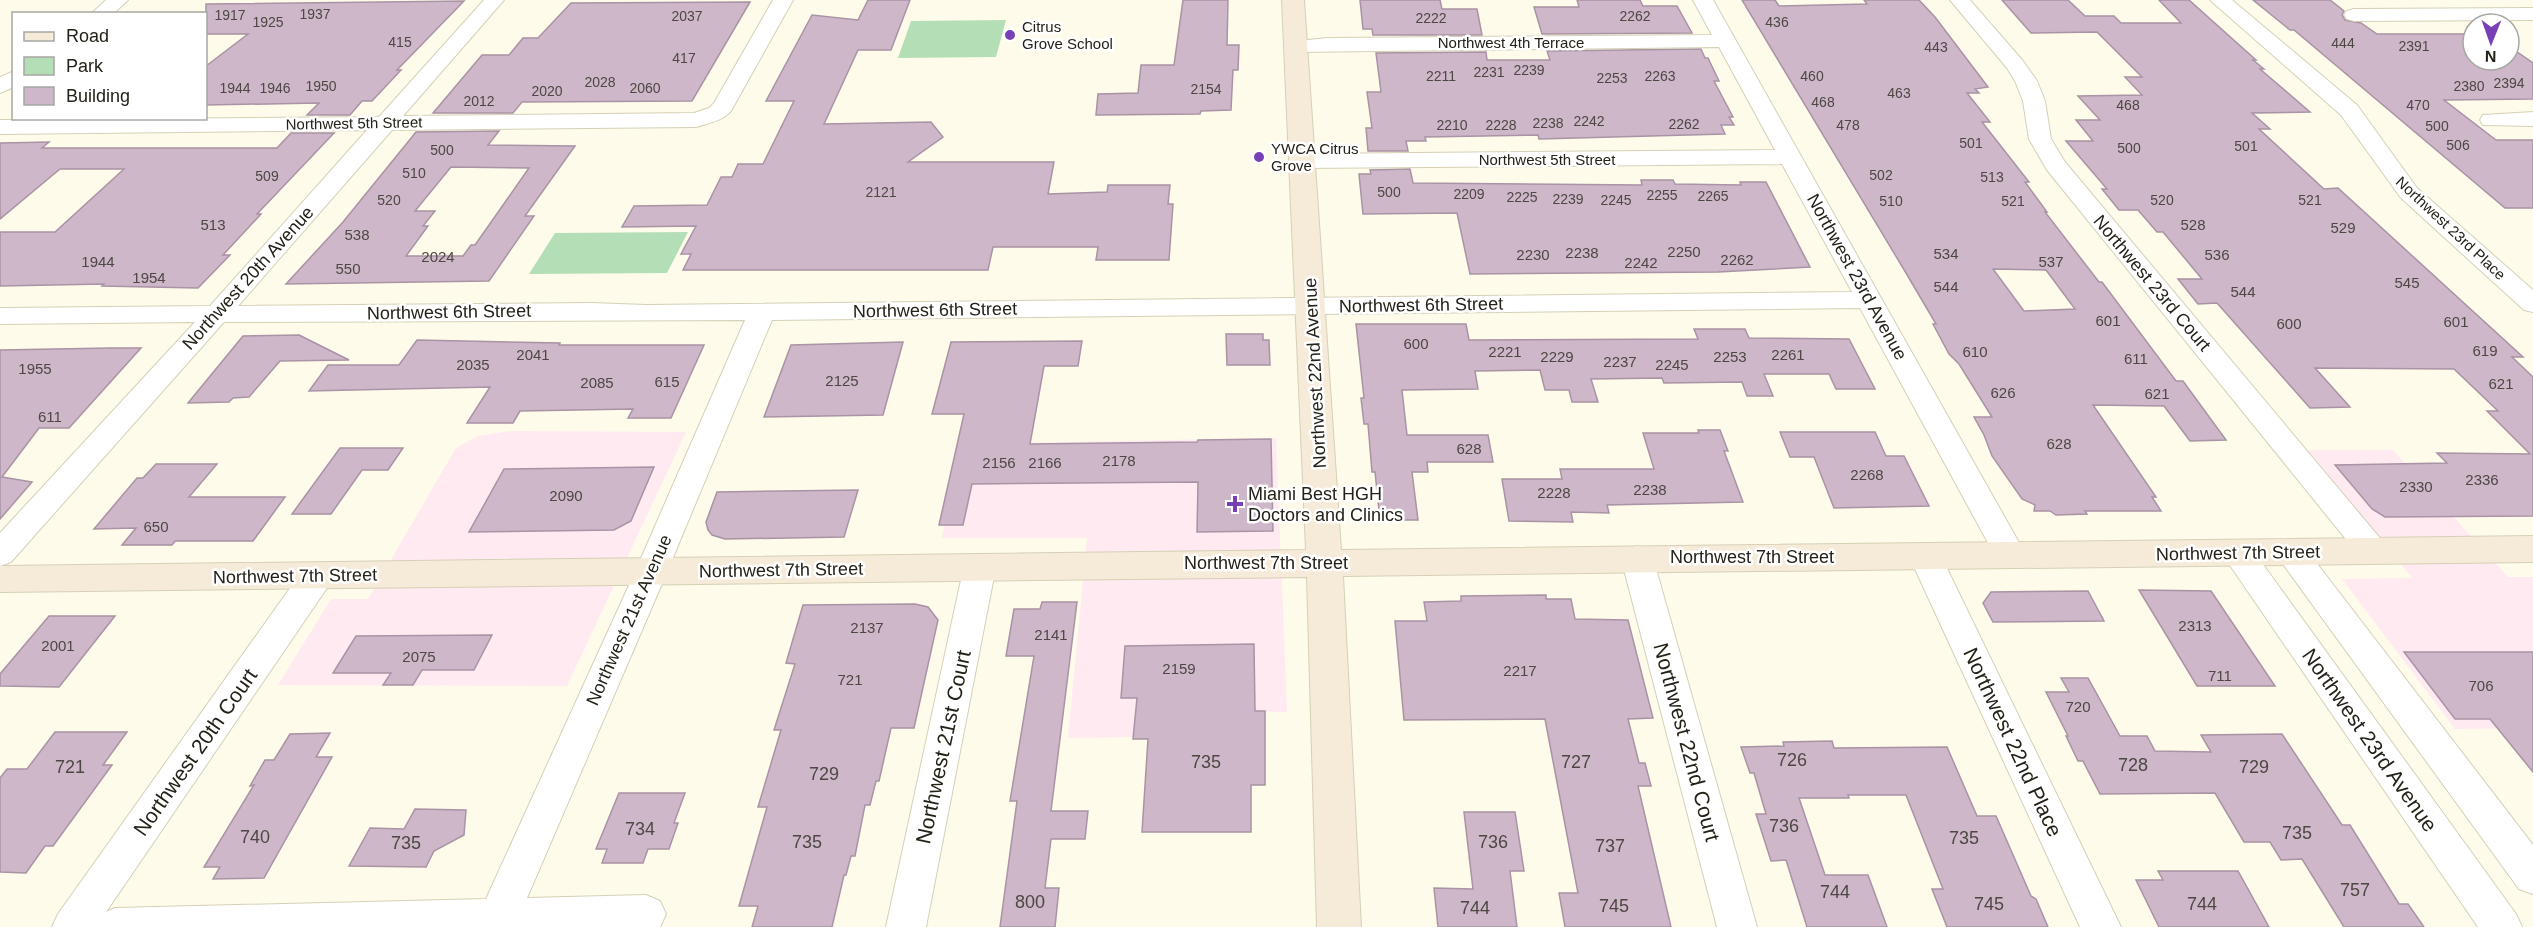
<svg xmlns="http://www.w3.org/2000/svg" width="2533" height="927" viewBox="0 0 2533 927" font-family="Arial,sans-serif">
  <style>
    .commercial { fill: #ffeaf2 }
    .green { fill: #b4deb6 }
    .building { fill: #cdb7c9; stroke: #a993a4; stroke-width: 1.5; fill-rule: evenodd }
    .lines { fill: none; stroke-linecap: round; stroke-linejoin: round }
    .minor-casing { stroke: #d5d0b6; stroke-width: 2 }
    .secondary-casing { stroke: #d5d0b6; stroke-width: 2 }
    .minor { fill: #fff; fill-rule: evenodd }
    .secondary { fill: #f6ebd8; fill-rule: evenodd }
    .poi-dot { fill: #7740b7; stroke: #fff; stroke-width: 2 }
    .labels { text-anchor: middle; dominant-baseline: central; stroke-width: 5; stroke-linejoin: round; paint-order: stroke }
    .far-number-label { font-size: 14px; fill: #4e4744 }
    .far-poi-label { font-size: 15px; fill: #242218; stroke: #fff; text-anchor: start }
    .far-street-label { font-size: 15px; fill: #242218; stroke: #fff }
    .number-label { font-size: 15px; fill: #4e4744 }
    .street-label { font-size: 18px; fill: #242218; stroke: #fff }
    .poi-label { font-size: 18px; fill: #242218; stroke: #fff; text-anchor: start }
    .near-number-label { font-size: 18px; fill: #4e4744 }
    .near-street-label { font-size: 21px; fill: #242218; stroke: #fff }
  </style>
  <rect width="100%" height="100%" fill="#fefbeb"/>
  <path class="commercial" d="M510 431 686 432 567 686 278 685 331 599H368L456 448 478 436Z
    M1276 438 1287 712 1136 710 1133 737 1068 738 1087 538H942L959 444Z
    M2308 450H2393L2508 577H2533V728L2455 729 2342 579 2412 578Z"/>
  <path class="green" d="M1006 20 996 57 898 58 911 21Z
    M688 232 667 273 529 274 555 233Z"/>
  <path class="building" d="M868 0H910L891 50H858L824 124 931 122 943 137 908 162H1054L1048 194 1107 192 1108 185H1170L1168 204H1173L1169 260H1096L1098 247H993L988 270H683L691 254H681L696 226 622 227 634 206 707 205 721 177H732L738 164H763L794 101H766L812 15 858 20Z
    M1183 0H1228L1227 45H1239L1238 70H1233L1231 110 1201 111 1200 114 1096 115 1098 94 1138 93 1141 65H1174Z
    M1360 0H1440L1442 9H1477L1482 35H1373L1372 29H1363Z
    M1577 0H1640L1643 6H1677L1692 33 1542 34 1534 7H1579Z
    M1742 0H1775L1779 6 1867 4 1864 0H1919L1935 17 1988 87 1975 89 1979 93H1967L1990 122H1982L2029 182H2025L2047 212H2045L2099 282H2102L2176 381H2183L2226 440 2190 441 2164 406 2093 405 2156 497H2152L2161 511H2085L2087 514 2056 515 2050 511H2034L2035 505 2022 499 1992 456 1984 435 1974 417H1992L1959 364 1949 354 1933 324H1936L1906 273ZM1993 269 2046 270 2075 309 2024 311Z
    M2002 0H2068L2085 16H2114L2121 23H2181L2159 0H2189L2256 60H2253L2264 69H2260L2310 112 2252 113 2270 129H2259L2324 189 2338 188 2523 357H2512L2533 377V516L2385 517 2372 509 2335 465 2447 463 2437 453 2530 454 2487 411H2498L2454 369 2315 368 2350 407 2310 408 2217 303 2198 304 2178 279H2202L2163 232H2157L2138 210H2119L2102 189H2107L2066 141H2093L2076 120H2100L2078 96 2142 95 2125 77H2142L2097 32 2031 33Z
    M2253 0H2330L2344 11 2342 15 2345 20 2361 23 2377 34H2473V60H2509L2510 47 2533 63V99L2444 100 2496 140H2533V208H2505L2294 30H2290Z
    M464 1 397 70H401L372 101H362L350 115H307L319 103 206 105V66L248 34H206V4Z
    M750 2 692 101 522 102 513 113H433L482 55H509L523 38H538L571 3Z
    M1701 49 1705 58H1708L1719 81H1714L1733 117H1729L1734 125H1721L1725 134 1539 139 1538 135 1425 137 1426 141H1406L1408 151H1368L1366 128H1372L1367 92H1381L1376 53 1486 52 1487 60H1550L1547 51Z
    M499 131 488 145 575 146 525 216H534L489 281 286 284 343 222 416 132ZM451 167 529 168 475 245H471L463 256H406L428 226H423L435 211H415Z
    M291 133H334L257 214H261L223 255H230L198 288 102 286 104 284 0 286V232H55L124 169H60L0 219V143L49 142 42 148H277Z
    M1410 169 1413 183 1642 185 1641 180H1673L1675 184 1741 185 1740 182H1766L1810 267 1718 272 1470 274 1457 213 1363 214 1359 174H1371L1370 170Z
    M1356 324H1466L1469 340 1698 339 1694 329H1745L1749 338 1849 339 1875 389H1836L1829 374H1764L1773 396H1747L1742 382 1664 383 1662 378 1591 379 1598 402H1572L1569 390H1545L1540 370 1475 371 1478 389 1402 390 1407 435H1488L1493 462H1427L1428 472H1412L1418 520H1380L1375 472H1372L1368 424H1364L1361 398H1364Z
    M1226 334H1263V340H1269L1270 365H1227Z
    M299 335 349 360 280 361 249 397 233 398 229 402 188 403 243 336Z
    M417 340 560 343 559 345H704L671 418H628L633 409 520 411 513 423H467L490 387 309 391 328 365H399Z
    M1082 341 1078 366H1044L1030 444 1197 442 1198 440 1271 439 1273 531 1197 532 1198 482 972 484 963 525H939L964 414H932L951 342Z
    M903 342 883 415 764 417 791 345Z
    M111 348H141L69 428H39L2 477 32 482 0 519V350Z
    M1698 430H1720L1728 451H1724L1743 502 1607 505 1609 513 1571 512 1573 522 1509 521 1502 479H1562L1560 469H1654L1643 433H1699Z
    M1780 432H1875L1886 456H1904L1929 506 1834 508 1814 457H1790Z
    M340 448H403L388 470H362L331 514H292Z
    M156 464H217L189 497H285L253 541H175L172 545H122L136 528 94 529 137 478H143Z
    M654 467 631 521 614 530 469 532 504 469Z
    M858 490 844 537 725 539 712 535 708 530 706 522 717 492Z
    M2139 590 2211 591 2275 686H2197Z
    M2088 591 2104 621 1993 622 1983 603 1991 592Z
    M1546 595V599H1571L1575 619 1628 620 1653 718 1628 719 1639 763H1645L1651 786H1638L1671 927H1565L1559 893H1578L1545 719 1404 720 1395 621H1427L1424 602 1461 601V596Z
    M1042 602H1077L1051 811H1088L1085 839H1051L1045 888H1059L1055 927H1000L1017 801H1010L1034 656H1006L1014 609H1040Z
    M915 604 928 607 938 620 914 728H891L879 781H876L870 805H865L855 856H851L846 875H844L832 927H752L758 906H739L767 807H758L781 730H774L795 664 786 663 803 605Z
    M49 616H115L59 687 0 686V674Z
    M492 635 474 670H422L413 685H383L391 673H333L356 636Z
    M1254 644 1255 711H1265V785H1251V832H1142L1148 739H1133L1137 698H1121L1125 646Z
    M2404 652H2533V772L2490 719H2455Z
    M2061 678H2088L2120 736H2147L2155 751 2211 752 2201 735 2282 734 2342 825H2350L2399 904H2408L2424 927H2344L2302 859 2281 860 2270 842H2244L2215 793 2100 794 2083 761H2078L2066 736H2068L2046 692H2069Z
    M55 732H127L103 765H112L53 846H45L26 873 0 872V778L7 769H27Z
    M330 733 316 757H332L264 878 213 879 220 867H204L254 785 250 786 265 760H274L290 734Z
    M1832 741 1834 748 1947 747 1977 816H1996L2031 896 2036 899 2048 927H1947L1932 889H1943L1906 795H1848L1849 798H1799L1825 875H1868L1887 927H1807L1786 860 1771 861 1756 814H1766L1754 773H1750L1741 747 1784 746 1783 742Z
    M619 793H685L674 823H678L669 849H648L643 863H602L607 849H596Z
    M415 809 466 810 464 835 434 851 426 867 349 866 370 828 404 829Z
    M1464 812H1515L1524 871H1510L1517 927H1438L1434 888 1473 889Z
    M2158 871H2238L2269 927H2159L2136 880H2163Z"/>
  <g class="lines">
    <g class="minor-casing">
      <path id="minor" d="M106 0H128L113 14H91Z
        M484 0H504L403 116 694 113 709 108 714 103 773 0H793L731 111C722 121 709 123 696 127L392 130 238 306 591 303 646 305 1852 292 1782 164 1302 168 1294 166 1291 161 1294 156 1302 154 1775 150 1719 47 1296 52 1289 50 1286 46 1289 42 1327 38 1712 35 1693 0H1713L2026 555 2021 563 2010 567 1999 563 1860 308 772 320 667 572 527 898 646 895 660 901 666 914 660 927H52L58 914 305 567 317 564 329 567 333 576 329 585 106 912 115 908 486 899 635 572 745 320 224 322 11 562 0 566V533L195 322 0 324V308L210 306 367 130 0 134V120L379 117Z
        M1950 0H1970L2023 61 2037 81 2045 101 2051 139 2065 162 2384 543 2389 551 2384 559 2373 563 2362 559 2047 170 2029 139 2023 101 2015 81 2007 68Z
        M2210 0H2232L2357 105 2417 188 2533 290V312L2524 310 2401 198 2341 115Z
        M2533 8V20L2354 21 2347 19 2344 15 2347 11 2354 9Z
        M14 71V87L0 93V77Z
        M2533 112V126L2483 125 2480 120 2483 115Z
        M2291 540 2302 544 2533 845V894L2519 889 2280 560 2275 552 2280 544Z
        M2238 541 2249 545 2516 914 2522 927H2478L2227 561 2222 553 2227 545Z
        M1925 544 1936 548 1941 556 2121 927H2080L1909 556 1914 548Z
        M1637 546 1648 550 1653 558 1757 927H1717L1621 558 1626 550Z
        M980 554 991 558 996 566 926 927H886L964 566 969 558Z"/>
    </g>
    <g class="secondary-casing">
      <path id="secondary" d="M1282 0H1304L1341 550 2533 536V562L1343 576 1361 927H1317L1307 577 0 592V566L1306 550Z"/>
    </g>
    <use href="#minor" class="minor"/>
    <use href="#secondary" class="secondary"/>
  </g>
  <g class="poi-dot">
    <circle cx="1010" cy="35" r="6"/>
    <circle cx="1259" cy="157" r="6"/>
    <path d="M1232 495h6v6h6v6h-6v6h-6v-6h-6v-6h6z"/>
  </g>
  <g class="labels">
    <g class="far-number-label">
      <text x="315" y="14">1937</text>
      <text x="230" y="15">1917</text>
      <text x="687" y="16">2037</text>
      <text x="1635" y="16">2262</text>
      <text x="1431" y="18">2222</text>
      <text x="268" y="22">1925</text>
      <text x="1777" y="22">436</text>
      <text x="400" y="42">415</text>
      <text x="2343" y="43">444</text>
      <text x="2414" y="46">2391</text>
      <text x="1936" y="47">443</text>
      <text x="684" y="58">417</text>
      <text x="1529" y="70">2239</text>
      <text x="1489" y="72">2231</text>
      <text x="1441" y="76">2211</text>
      <text x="1660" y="76">2263</text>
      <text x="1812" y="76">460</text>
      <text x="1612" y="78">2253</text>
      <text x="600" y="82">2028</text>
      <text x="2509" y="83">2394</text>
      <text x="321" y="86">1950</text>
      <text x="2469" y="86">2380</text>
      <text x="235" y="88">1944</text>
      <text x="275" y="88">1946</text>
      <text x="645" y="88">2060</text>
      <text x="1206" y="89">2154</text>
      <text x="547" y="91">2020</text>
      <text x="1899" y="93">463</text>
      <text x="479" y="101">2012</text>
      <text x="1823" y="102">468</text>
      <text x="2128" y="105">468</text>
      <text x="2418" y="105">470</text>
      <text x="1589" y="121">2242</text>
      <text x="1548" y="123">2238</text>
      <text x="1684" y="124">2262</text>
      <text x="1452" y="125">2210</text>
      <text x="1501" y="125">2228</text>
      <text x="1848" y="125">478</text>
      <text x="2437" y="126">500</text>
      <text x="1971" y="143">501</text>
      <text x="2458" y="145">506</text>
      <text x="2246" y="146">501</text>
      <text x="2129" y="148">500</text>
      <text x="442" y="150">500</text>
      <text x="414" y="173">510</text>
      <text x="1881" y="175">502</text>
      <text x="267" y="176">509</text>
      <text x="1992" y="177">513</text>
      <text x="881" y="192">2121</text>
      <text x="1389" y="192">500</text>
      <text x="1469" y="194">2209</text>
      <text x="1662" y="195">2255</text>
      <text x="1713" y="196">2265</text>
      <text x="1522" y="197">2225</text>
      <text x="1568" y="199">2239</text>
      <text x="389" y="200">520</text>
      <text x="1616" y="200">2245</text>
      <text x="2162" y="200">520</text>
      <text x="2310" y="200">521</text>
      <text x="1891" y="201">510</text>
      <text x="2013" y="201">521</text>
    </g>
    <g class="far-poi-label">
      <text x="1022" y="26">Citrus<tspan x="1022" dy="17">Grove School</tspan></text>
      <text x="1271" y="148">YWCA Citrus<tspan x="1271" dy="17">Grove</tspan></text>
    </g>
    <g class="far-street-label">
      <text x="1511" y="42">Northwest 4th Terrace</text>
      <text transform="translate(354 123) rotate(-1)">Northwest 5th Street</text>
      <text x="1547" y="159">Northwest 5th Street</text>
      <text transform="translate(2451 228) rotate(43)">Northwest 23rd Place</text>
    </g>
    <g class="number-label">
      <text x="213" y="224">513</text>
      <text x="2193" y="224">528</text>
      <text x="2343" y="227">529</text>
      <text x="357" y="234">538</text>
      <text x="1684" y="251">2250</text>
      <text x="1582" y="252">2238</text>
      <text x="1946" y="253">534</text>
      <text x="1533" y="254">2230</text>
      <text x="2217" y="254">536</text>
      <text x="438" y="256">2024</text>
      <text x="1737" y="259">2262</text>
      <text x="98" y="261">1944</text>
      <text x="2051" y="261">537</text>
      <text x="1641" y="262">2242</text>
      <text x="348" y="268">550</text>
      <text x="149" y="277">1954</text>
      <text x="2407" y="282">545</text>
      <text x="1946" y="286">544</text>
      <text x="2243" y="291">544</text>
      <text x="2108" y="320">601</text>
      <text x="2456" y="321">601</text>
      <text x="2289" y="323">600</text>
      <text x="1416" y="343">600</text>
      <text x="2485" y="350">619</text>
      <text x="1505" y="351">2221</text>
      <text x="1975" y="351">610</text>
      <text x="533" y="354">2041</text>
      <text x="1788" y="354">2261</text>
      <text x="1557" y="356">2229</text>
      <text x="1730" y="356">2253</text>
      <text x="2136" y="358">611</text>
      <text x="1620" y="361">2237</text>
      <text x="473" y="364">2035</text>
      <text x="1672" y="364">2245</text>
      <text x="35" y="368">1955</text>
      <text x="842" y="380">2125</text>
      <text x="667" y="381">615</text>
      <text x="597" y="382">2085</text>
      <text x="2501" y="383">621</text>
      <text x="2003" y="392">626</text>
      <text x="2157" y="393">621</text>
      <text x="50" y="416">611</text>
      <text x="2059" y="443">628</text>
      <text x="1469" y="448">628</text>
      <text x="1119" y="460">2178</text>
      <text x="999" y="462">2156</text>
      <text x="1045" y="462">2166</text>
      <text x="1867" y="474">2268</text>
      <text x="2482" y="479">2336</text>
      <text x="2416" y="486">2330</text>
      <text x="1650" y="489">2238</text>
      <text x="1554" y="492">2228</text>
      <text x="566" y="495">2090</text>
      <text x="156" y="526">650</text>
      <text x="2195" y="625">2313</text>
      <text x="867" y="627">2137</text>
      <text x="1051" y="634">2141</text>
      <text x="58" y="645">2001</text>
      <text x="419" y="656">2075</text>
      <text x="1179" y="668">2159</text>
      <text x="1520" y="670">2217</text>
      <text x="2220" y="675">711</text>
      <text x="850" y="679">721</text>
      <text x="2481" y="685">706</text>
      <text x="2078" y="706">720</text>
    </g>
    <g class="street-label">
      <text transform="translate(1857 277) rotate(61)">Northwest 23rd Avenue</text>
      <text transform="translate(248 278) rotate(-48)">Northwest 20th Avenue</text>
      <text transform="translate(2152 283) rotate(50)">Northwest 23rd Court</text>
      <text transform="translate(1421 305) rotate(-1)">Northwest 6th Street</text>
      <text transform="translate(935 310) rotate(-1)">Northwest 6th Street</text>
      <text transform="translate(449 312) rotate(-1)">Northwest 6th Street</text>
      <text transform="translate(1315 373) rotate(-93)">Northwest 22nd Avenue</text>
      <text transform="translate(2238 553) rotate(-1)">Northwest 7th Street</text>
      <text x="1752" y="557">Northwest 7th Street</text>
      <text x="1266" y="563">Northwest 7th Street</text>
      <text transform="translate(781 570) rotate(-1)">Northwest 7th Street</text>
      <text transform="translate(295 576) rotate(-1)">Northwest 7th Street</text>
      <text transform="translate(629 620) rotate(-66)">Northwest 21st Avenue</text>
    </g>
    <g class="poi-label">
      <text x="1248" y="494">Miami Best HGH<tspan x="1248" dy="21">Doctors and Clinics</tspan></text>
    </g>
    <g class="near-number-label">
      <text x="1792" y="760">726</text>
      <text x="1206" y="762">735</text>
      <text x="1576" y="762">727</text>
      <text x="2133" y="765">728</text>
      <text x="70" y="767">721</text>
      <text x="2254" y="767">729</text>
      <text x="824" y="774">729</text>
      <text x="1784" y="826">736</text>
      <text x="640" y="829">734</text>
      <text x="2297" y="833">735</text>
      <text x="255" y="837">740</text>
      <text x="1964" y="838">735</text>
      <text x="807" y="842">735</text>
      <text x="1493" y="842">736</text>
      <text x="406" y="843">735</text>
      <text x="1610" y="846">737</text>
      <text x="2355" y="890">757</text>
      <text x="1835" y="892">744</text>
      <text x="1030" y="902">800</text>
      <text x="1989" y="904">745</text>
      <text x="2202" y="904">744</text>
      <text x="1614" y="906">745</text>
      <text x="1475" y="908">744</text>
    </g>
    <g class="near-street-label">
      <text transform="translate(2370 740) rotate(55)">Northwest 23rd Avenue</text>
      <text transform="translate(1687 742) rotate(75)">Northwest 22nd Court</text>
      <text transform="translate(2013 742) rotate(65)">Northwest 22nd Place</text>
      <text transform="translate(943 747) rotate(-78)">Northwest 21st Court</text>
      <text transform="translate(195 752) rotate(-55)">Northwest 20th Court</text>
    </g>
  </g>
  <rect x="12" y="12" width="195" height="108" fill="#ffffff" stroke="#a7a7a3" stroke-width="1.5"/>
  <rect x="24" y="32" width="30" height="9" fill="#f6ebd8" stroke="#a7a7a3" stroke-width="1.5"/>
  <text x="66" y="42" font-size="18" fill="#242218">Road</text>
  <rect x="24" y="57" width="30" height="18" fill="#b4deb6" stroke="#a7a7a3" stroke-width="1.5"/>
  <text x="66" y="72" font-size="18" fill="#242218">Park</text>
  <rect x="24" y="87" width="30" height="18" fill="#cdb7c9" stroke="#a7a7a3" stroke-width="1.5"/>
  <text x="66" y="102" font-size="18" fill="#242218">Building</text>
  <g transform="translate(2491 42) rotate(181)"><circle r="28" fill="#ffffff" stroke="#a7a7a3" stroke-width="1.5"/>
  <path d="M0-4.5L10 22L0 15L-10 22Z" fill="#7740b7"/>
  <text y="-9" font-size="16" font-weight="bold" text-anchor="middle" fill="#242218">N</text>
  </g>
</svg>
